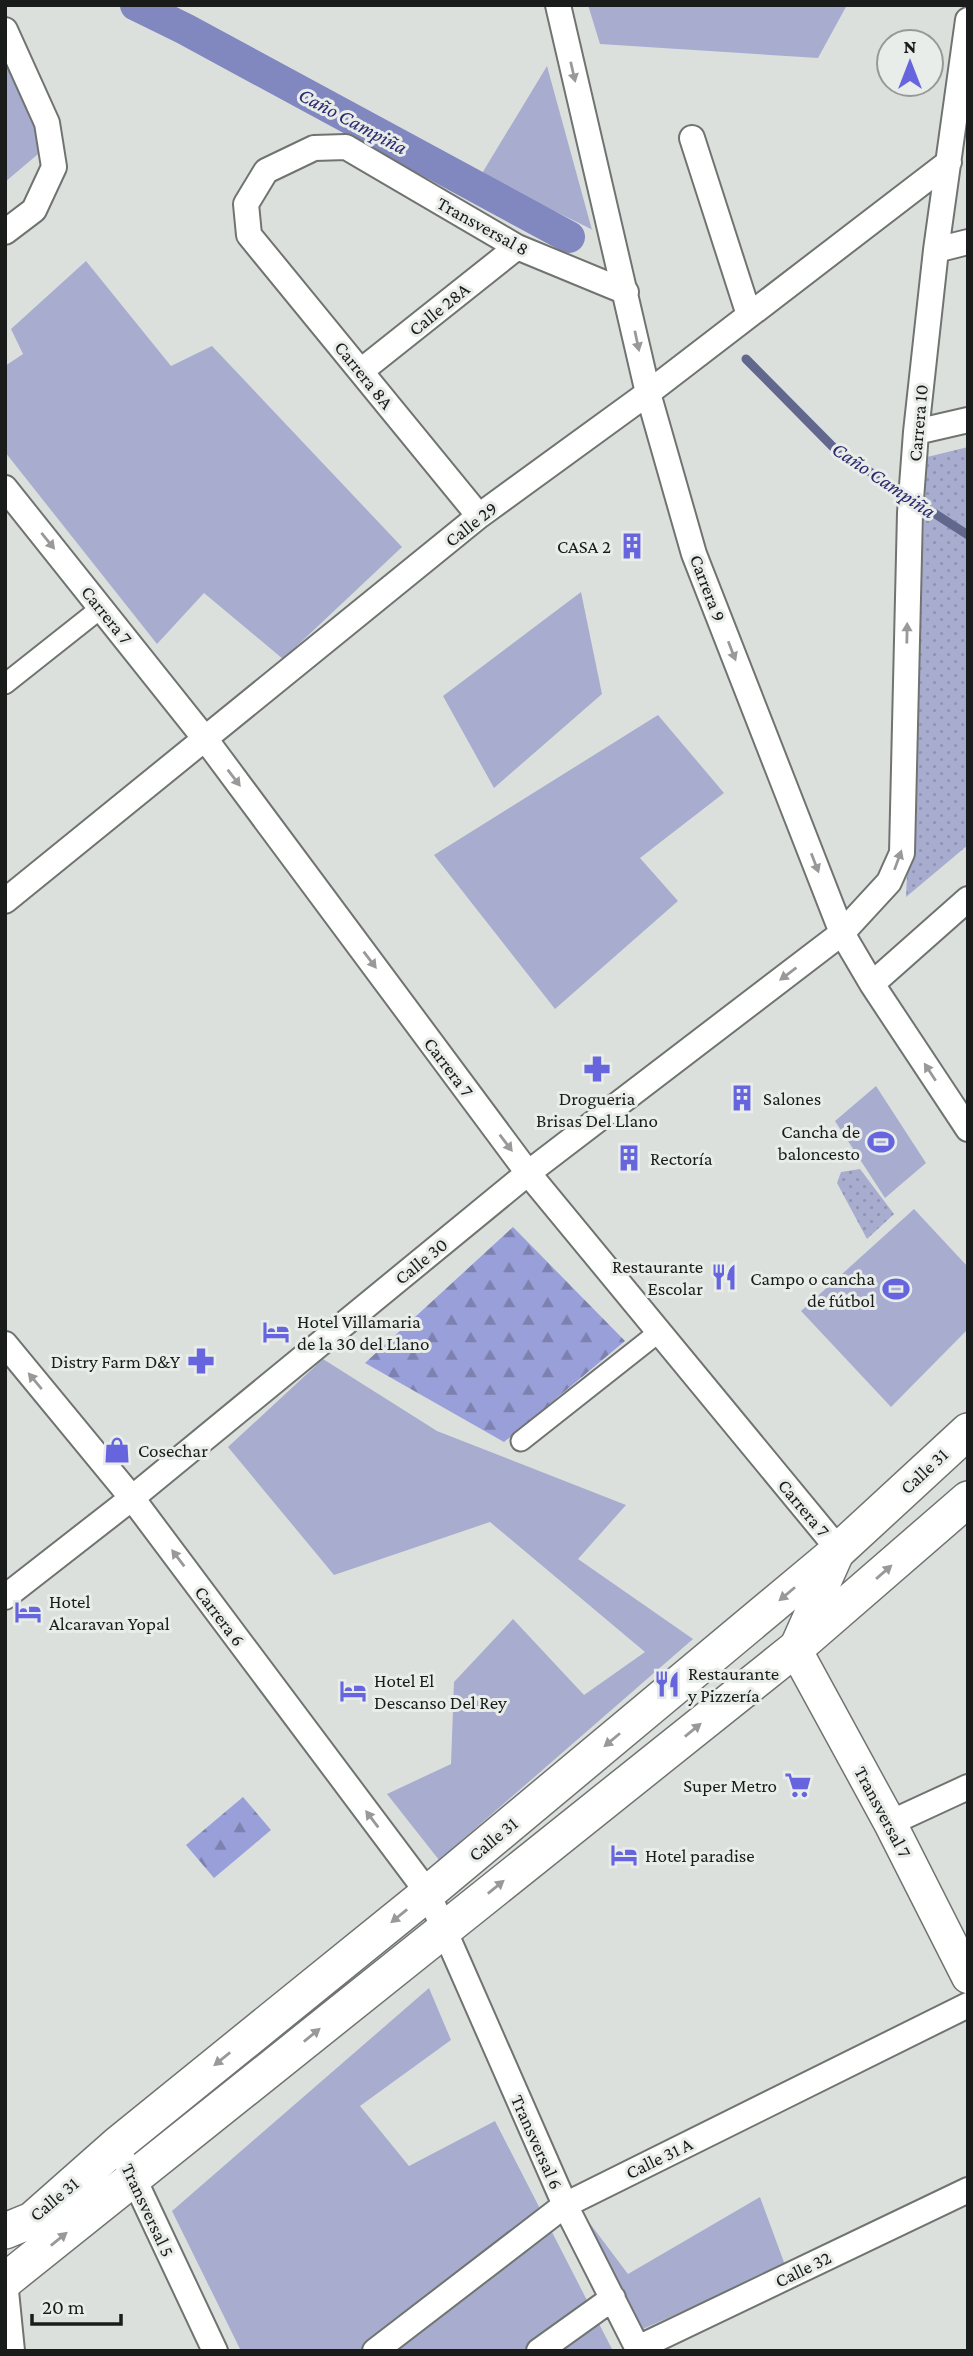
<svg xmlns="http://www.w3.org/2000/svg" width="973" height="2356" viewBox="0 0 973 2356" font-family="'Crimson Pro',serif">
  <style>
    .grass { fill: #a8add0 }
    .forest { fill: url(#forest-firs) }
    .park { fill: url(#park-dots) }
    .lines { fill: none; stroke-linecap: round; stroke-linejoin: round }
    .stream { stroke: #62678e; stroke-width: 9 }
    .canal { stroke: #8187bf; stroke-width: 32 }
    .pedestrian-casing { stroke: #707471; stroke-width: 23 }
    .minor-casing { stroke: #707471; stroke-width: 28 }
    .tertiary-casing { stroke: #707471; stroke-width: 35 }
    .secondary-casing { stroke: #707471; stroke-width: 38 }
    .pedestrian { stroke: #fff; stroke-width: 19 }
    .minor { stroke: #fff; stroke-width: 24 }
    .tertiary { stroke: #fff; stroke-width: 32 }
    .secondary { stroke: #fff; stroke-width: 35 }
    .oneway { fill: #989998 }
    .labels { text-anchor: middle; dominant-baseline: central; stroke-width: 6; stroke-linejoin: round; paint-order: stroke }
    .street-label { font-size: 19px; fill: #1a1c1b; stroke: #e9edea }
    .poi-label { font-size: 19px; fill: #1a1c1b; stroke: #e9edea; text-anchor: start }
    .water-label { font-size: 21px; font-style: italic; fill: #2c2a6e; stroke: #e9edea }
  </style>
  <defs>
    <pattern id="forest-firs" width="22" height="20" patternUnits="userSpaceOnUse" patternTransform="scale(1.75)"><rect width="22" height="20" fill="#999fd9"/><path d="M5 1l3.5 6h-7zM16 11l3.5 6h-7z" fill="#7c81af"/></pattern>
    <pattern id="park-dots" width="8" height="8" patternUnits="userSpaceOnUse" patternTransform="scale(1.75)"><rect width="8" height="8" fill="#a8add0"/><path d="M2 2h.1M6 6h.1" fill="none" stroke="#9094b2" stroke-width="1.8" stroke-linecap="round"/></pattern>
  </defs>
  <rect width="100%" height="100%" fill="#dce0dd"/>
  <path class="grass" d="M588 5H847L818 58 600 44Z
    M5 59 44 149 5 182Z
    M547 66 592 230H593L481 175Z
    M86 261 171 366 212 346 402 547 283 659 204 593 157 644 5 452V366L23 354 11 329Z
    M581 592 602 694 494 788 443 696Z
    M658 715 724 793 640 858 678 901 555 1009 434 855Z
    M876 1086 926 1163 885 1198 835 1121Z
    M914 1209 968 1267V1329L891 1407 801 1311Z
    M323 1359 437 1431 626 1505 578 1559 693 1639 439 1860 387 1794 451 1764 454 1682 513 1619 584 1695 645 1652 490 1522 334 1575 228 1447Z
    M429 1988 451 2040 360 2106 409 2166 495 2121 613 2351H241L172 2211Z
    M760 2197 785 2265 643 2329 579 2209 628 2274Z"/>
  <path class="forest" d="M513 1227 625 1341 504 1442 365 1363Z
    M243 1797 271 1830 214 1878 186 1845Z"/>
  <path class="park" d="M968 447V845L906 897 927 457Z
    M860 1169 894 1214 867 1239 837 1183 841 1172Z"/>
  <g class="lines">
    <path class="stream" d="M746 359 836 450 968 535"/>
    <path class="canal" d="M136 5 185 29 569 237"/>
    <g class="pedestrian-casing">
      <path id="pedestrian" d="M5 684 101 608
        M521 1441 659 1332"/>
    </g>
    <g class="minor-casing">
      <path id="minor" d="M558 5 648 393 694 554 842 933 872 984 968 1129
        M5 30 47 123 54 167 34 210 5 232
        M692 138 749 315
        M936 250 968 242
        M361 371 517 247
        M916 432 968 420
        M5 488 206 740 528 1173 839 1550
        M479 516 249 235 246 204 266 171 314 148 346 147 517 247 626 292
        M5 901 479 516 648 393 949 162
        M872 984 968 899
        M5 1344 132 1498 428 1893 565 2205 639 2351
        M5 1597 132 1498 528 1173 842 933 889 882 902 853 910 513 916 432 936 250 968 20
        M890 1823 968 1787
        M127 2164 215 2351
        M5 2281 12 2351
        M638 2348 968 2190
        M375 2351 565 2205 968 2005
        M539 2351 613 2298"/>
    </g>
    <g class="tertiary-casing">
      <path id="tertiary" d="M839 1550 795 1649 890 1823 968 1977"/>
    </g>
    <g class="secondary-casing">
      <path id="secondary" d="M5 2231 32 2220 118 2144 428 1893 839 1550 968 1431
        M5 2281 795 1649 968 1499"/>
    </g>
    <use href="#pedestrian" class="pedestrian"/>
    <use href="#minor" class="minor"/>
    <use href="#tertiary" class="tertiary"/>
    <use href="#secondary" class="secondary"/>
  </g>
  <defs><path id="oneway-solid" d="M-6-.8H1V-3.2L6.5 0L1 3.2V.8H-6Z" transform="scale(1.75)"/></defs>
  <g class="oneway">
    <use href="#oneway-solid" transform="translate(573 72) rotate(77)"/>
    <use href="#oneway-solid" transform="translate(637 341) rotate(78)"/>
    <use href="#oneway-solid" transform="translate(48 541) rotate(51)"/>
    <use href="#oneway-solid" transform="translate(907 633) rotate(-89)"/>
    <use href="#oneway-solid" transform="translate(732 651) rotate(69)"/>
    <use href="#oneway-solid" transform="translate(234 778) rotate(53)"/>
    <use href="#oneway-solid" transform="translate(898 860) rotate(-70)"/>
    <use href="#oneway-solid" transform="translate(815 863) rotate(69)"/>
    <use href="#oneway-solid" transform="translate(370 960) rotate(53)"/>
    <use href="#oneway-solid" transform="translate(788 974) rotate(143)"/>
    <use href="#oneway-solid" transform="translate(930 1072) rotate(-123)"/>
    <use href="#oneway-solid" transform="translate(506 1143) rotate(53)"/>
    <use href="#oneway-solid" transform="translate(35 1381) rotate(-130)"/>
    <use href="#oneway-solid" transform="translate(178 1558) rotate(-127)"/>
    <use href="#oneway-solid" transform="translate(884 1572) rotate(-41)"/>
    <use href="#oneway-solid" transform="translate(787 1594) rotate(140)"/>
    <use href="#oneway-solid" transform="translate(693 1730) rotate(-39)"/>
    <use href="#oneway-solid" transform="translate(612 1740) rotate(140)"/>
    <use href="#oneway-solid" transform="translate(372 1819) rotate(-127)"/>
    <use href="#oneway-solid" transform="translate(496 1887) rotate(-39)"/>
    <use href="#oneway-solid" transform="translate(399 1916) rotate(141)"/>
    <use href="#oneway-solid" transform="translate(312 2035) rotate(-39)"/>
    <use href="#oneway-solid" transform="translate(222 2059) rotate(141)"/>
    <use href="#oneway-solid" transform="translate(59 2239) rotate(-39)"/>
  </g>
  <defs>
    <g id="building-bare" transform="scale(2.1)"><path d="M-4-6H4V6H1V3H-1V6H-4ZM-2.5-4.3h1.7v1.8h-1.7ZM.8-4.3h1.7v1.8H.8ZM-2.5-1h1.7V.8h-1.7ZM.8-1h1.7V.8H.8Z" fill="#6665de" stroke="#e9edea" stroke-width="2.5" paint-order="stroke"/></g>
    <g id="pharmacy-bare" transform="scale(2.1)"><path d="M-2-6h4v4h4v4h-4v4h-4v-4h-4v-4h4Z" fill="#6665de" stroke="#e9edea" stroke-width="2.5" paint-order="stroke"/></g>
    <g id="stadium-bare" transform="scale(2.1)"><path d="M0-5a6.5 5 0 1 0 0 10a6.5 5 0 1 0 0-10ZM-3.5-1.8h7v3.6h-7Z" fill="#6665de" stroke="#e9edea" stroke-width="2.5" paint-order="stroke"/></g>
    <g id="restaurant-bare" transform="scale(2.1)"><path d="M-5-6h1v4h1v-4h1v4h1v-4h1v5L-1.5 .5V6h-2V.5L-5-1ZM5-6V6H3V1.5H1.5Q1.5-4 5-6Z" fill="#6665de" stroke="#e9edea" stroke-width="2.5" paint-order="stroke"/></g>
    <g id="hotel-bare" transform="scale(2.1)"><path d="M-6-4.5h1.5V1H6V5H4.5V3h-9V5H-6ZM-4 0a1.8 1.8 0 1 1 3.6 0ZM.5 0V-2.5h3Q6-2.5 6 0Z" fill="#6665de" stroke="#e9edea" stroke-width="2.5" paint-order="stroke"/></g>
    <g id="shop-bare" transform="scale(2.1)"><path d="M-5-2.5h2.3a2.7 3.5 0 0 1 5.4 0H5L5.5 6h-11ZM-1.5-2.5h3a1.5 2.3 0 0 0-3 0Z" fill="#6665de" stroke="#e9edea" stroke-width="2.5" paint-order="stroke"/></g>
    <g id="supermarket-bare" transform="scale(2.1)"><path d="M-6-5.5h2.5l.6 2H6L4.5 2H-2.5L-4.4-4H-6ZM-1.5 3.2a1.3 1.3 0 1 0 .1 0ZM3 3.2a1.3 1.3 0 1 0 .1 0Z" fill="#6665de" stroke="#e9edea" stroke-width="2.5" paint-order="stroke"/></g>
  </defs>
  <g fill-rule="evenodd">
    <use href="#building-bare" x="632" y="546"/>
    <use href="#pharmacy-bare" x="597" y="1069"/>
    <use href="#building-bare" x="742" y="1098"/>
    <use href="#stadium-bare" x="881" y="1142"/>
    <use href="#building-bare" x="629" y="1158"/>
    <use href="#restaurant-bare" x="724" y="1277"/>
    <use href="#stadium-bare" x="896" y="1289"/>
    <use href="#hotel-bare" x="276" y="1332"/>
    <use href="#pharmacy-bare" x="201" y="1361"/>
    <use href="#shop-bare" x="117" y="1450"/>
    <use href="#hotel-bare" x="28" y="1612"/>
    <use href="#restaurant-bare" x="667" y="1684"/>
    <use href="#hotel-bare" x="353" y="1691"/>
    <use href="#supermarket-bare" x="798" y="1785"/>
    <use href="#hotel-bare" x="624" y="1855"/>
  </g>
  <g class="labels">
    <g class="street-label">
      <text transform="translate(483 226) rotate(29)">Transversal 8</text>
      <text transform="translate(439 309) rotate(-39)">Calle 28A</text>
      <text transform="translate(364 375) rotate(51)">Carrera 8A</text>
      <text transform="translate(918 423) rotate(-85)">Carrera 10</text>
      <text transform="translate(471 524) rotate(-38)">Calle 29</text>
      <text transform="translate(708 588) rotate(69)">Carrera 9</text>
      <text transform="translate(107 615) rotate(51)">Carrera 7</text>
      <text transform="translate(449 1067) rotate(53)">Carrera 7</text>
      <text transform="translate(421 1261) rotate(-39)">Calle 30</text>
      <text transform="translate(924 1471) rotate(-43)">Calle 31</text>
      <text transform="translate(804 1508) rotate(50)">Carrera 7</text>
      <text transform="translate(220 1616) rotate(53)">Carrera 6</text>
      <text transform="translate(883 1812) rotate(62)">Transversal 7</text>
      <text transform="translate(493 1839) rotate(-40)">Calle 31</text>
      <text transform="translate(537 2142) rotate(66)">Transversal 6</text>
      <text transform="translate(659 2158) rotate(-26)">Calle 31 A</text>
      <text transform="translate(54 2199) rotate(-40)">Calle 31</text>
      <text transform="translate(148 2210) rotate(65)">Transversal 5</text>
      <text transform="translate(803 2269) rotate(-26)">Calle 32</text>
    </g>
    <g class="poi-label">
      <text x="611" y="546" text-anchor="end">CASA 2</text>
      <text x="597" y="1098" text-anchor="middle">Drogueria<tspan x="597" dy="22">Brisas Del Llano</tspan></text>
      <text x="763" y="1098">Salones</text>
      <text x="860" y="1131" text-anchor="end">Cancha de<tspan x="860" dy="22">baloncesto</tspan></text>
      <text x="650" y="1158">Rectoría</text>
      <text x="703" y="1266" text-anchor="end">Restaurante<tspan x="703" dy="22">Escolar</tspan></text>
      <text x="875" y="1278" text-anchor="end">Campo o cancha<tspan x="875" dy="22">de fútbol</tspan></text>
      <text x="297" y="1321">Hotel Villamaria<tspan x="297" dy="22">de la 30 del Llano</tspan></text>
      <text x="180" y="1361" text-anchor="end">Distry Farm D&amp;Y</text>
      <text x="138" y="1450">Cosechar</text>
      <text x="49" y="1601">Hotel<tspan x="49" dy="22">Alcaravan Yopal</tspan></text>
      <text x="688" y="1673">Restaurante<tspan x="688" dy="22">y Pizzería</tspan></text>
      <text x="374" y="1680">Hotel El<tspan x="374" dy="22">Descanso Del Rey</tspan></text>
      <text x="777" y="1785" text-anchor="end">Super Metro</text>
      <text x="645" y="1855">Hotel paradise</text>
    </g>
    <g class="water-label">
      <text transform="translate(353 121) rotate(28)">Caño Campiña</text>
      <text transform="translate(884 480) rotate(34)">Caño Campiña</text>
    </g>
  </g>
  <rect width="973" height="2356" fill="none" stroke="#1a1c1b" stroke-width="14"/>
  <g transform="translate(910 63)"><circle r="33" fill="#e9edea" stroke="#969997" stroke-width="2"/>
  <path d="M0-5L12 26L0 18L-12 26Z" fill="#6665de"/>
  <text y="-10" font-size="19" font-weight="bold" text-anchor="middle" fill="#1a1c1b">N</text>
  </g>
  <path d="M32 2314v10h89v-10" fill="none" stroke="#1a1c1b" stroke-width="3.5"/>
  <text x="42" y="2314" font-size="21" fill="#1a1c1b" stroke="#e9edea" stroke-width="5" paint-order="stroke">20 m</text>
</svg>
